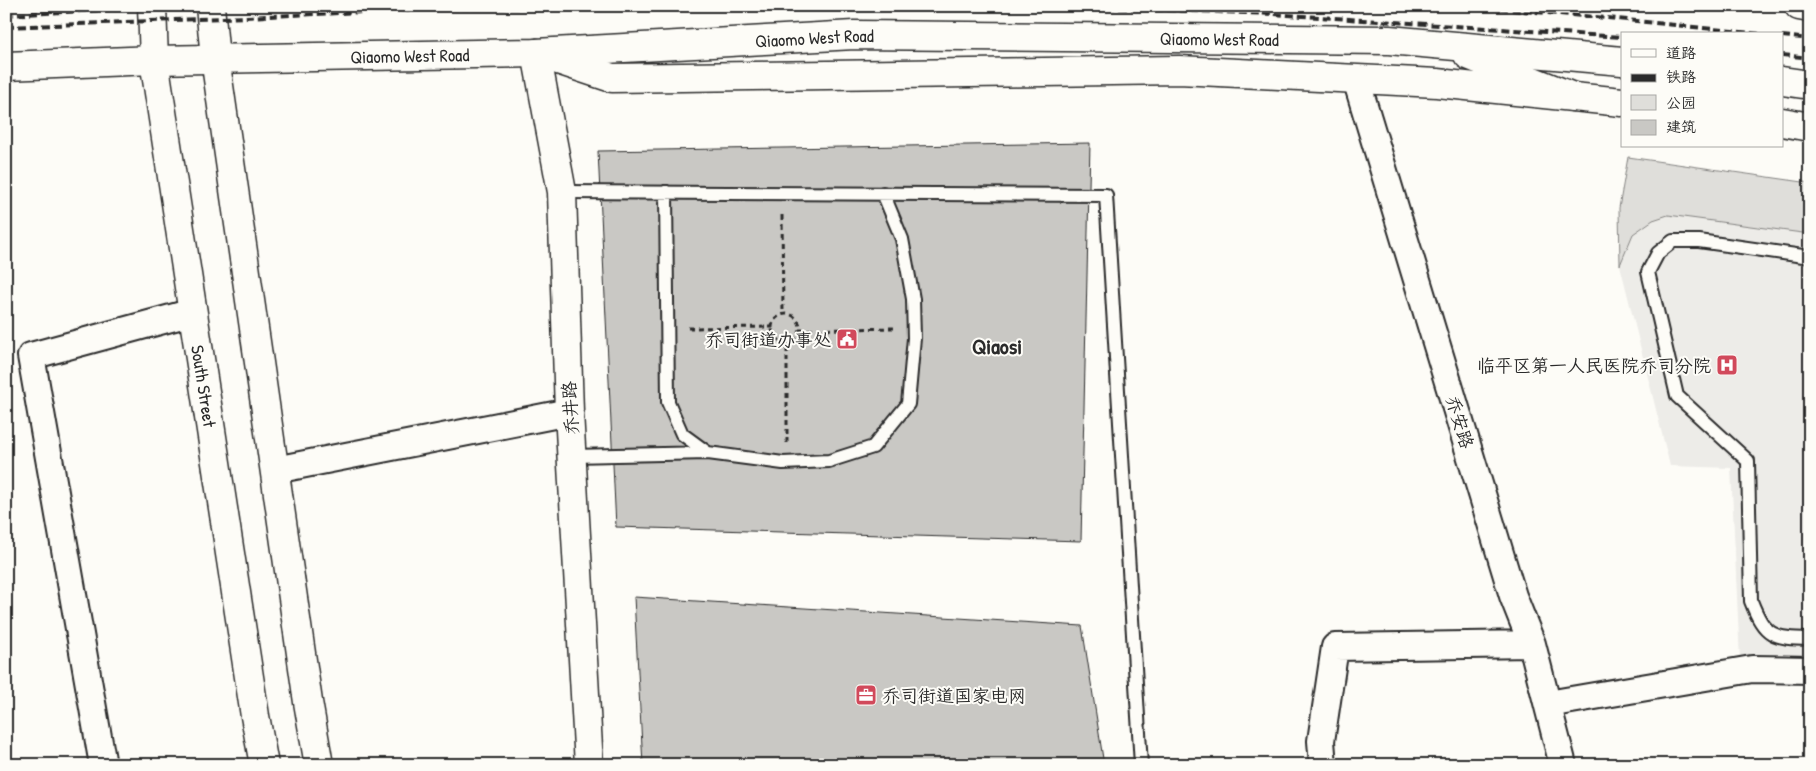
<svg xmlns="http://www.w3.org/2000/svg" width="1816" height="771" viewBox="0 0 1816 771" font-family="'Patrick Hand','LXGW WenKai TC',sans-serif">
  <style>
    .built { fill: #edece8 }
    .green { fill: #dfdeda; stroke: #858482 }
    .building { fill: #c9c8c4; stroke: #2b2b2b }
    .lines { fill: none; stroke-linecap: round; stroke-linejoin: round }
    .service-casing { stroke: #2b2b2b; stroke-width: 16 }
    .minor-casing { stroke: #2b2b2b; stroke-width: 30 }
    .tertiary-casing { stroke: #2b2b2b; stroke-width: 31 }
    .secondary-casing { stroke: #2b2b2b; stroke-width: 31 }
    .primary-casing { stroke: #2b2b2b; stroke-width: 31 }
    .path { stroke: #2b2b2b; stroke-width: 3; stroke-dasharray: 5 4; stroke-linecap: butt }
    .service { stroke: #fdfcf7; stroke-width: 12 }
    .minor { stroke: #fdfcf7; stroke-width: 26 }
    .tertiary { stroke: #fdfcf7; stroke-width: 28 }
    .secondary { stroke: #fdfcf7; stroke-width: 28 }
    .primary { stroke: #fdfcf7; stroke-width: 28 }
    .rail { stroke: #2b2b2b; stroke-width: 4; stroke-dasharray: 8 4; stroke-linecap: butt }
    .labels { text-anchor: middle; dominant-baseline: central; stroke-width: 4; stroke-linejoin: round; paint-order: stroke }
    .street-label { font-size: 18px; fill: #2b2b2b; stroke: #fdfcf7 }
    .poi-label { font-size: 18px; fill: #2b2b2b; stroke: #fdfcf7; text-anchor: end }
    .district-label { font-size: 22px; font-weight: bold; fill: #2b2b2b; stroke: #fdfcf7 }
  </style>
  <rect width="100%" height="100%" fill="#fdfcf7"/>
  <filter id="ink" filterUnits="userSpaceOnUse"><feTurbulence type="fractalNoise" baseFrequency=".02" numOctaves="2"/><feDisplacementMap in="SourceGraphic" scale="10" xChannelSelector="R" yChannelSelector="G"/><feConvolveMatrix kernelMatrix="1 2 1 2 8 2 1 2 1" color-interpolation-filters="sRGB"/></filter>
  <g filter="url(#ink)">
    <path class="built" d="M1619 208 1810 234V659L1740 661 1731 468 1670 466 1620 265Z"/>
    <path class="green" d="M1628 157 1810 183V234L1668 215 1653 220 1633 234 1620 265 1619 208Z"/>
    <path class="building" d="M1090 143 1081 541 616 527 598 151Z
      M634 597 1082 626 1104 765H643Z"/>
    <g class="lines">
      <g class="service-casing">
        <path id="service" d="M562 192 1106 195 1141 765
          M666 192 668 402 682 434 708 453 783 463 829 461 873 447 908 404 914 338 913 299 902 239 883 193
          M1810 257 1699 241H1673L1658 253 1648 272 1677 396 1748 461 1751 601C1765 637 1773 638 1810 639
          M572 456 708 453"/>
      </g>
      <g class="minor-casing">
        <path id="minor" d="M1356 79 1513 596 1532 644 1563 765
          M275 470 569 412
          M1548 704 1752 669 1810 670
          M103 765 31 356 193 312
          M1323 765 1321 741 1335 647 1532 644"/>
      </g>
      <g class="tertiary-casing">
        <g id="tertiary">
          <path id="s1" d="M152 6 154 60 255 716 264 765"/>
          <path d="M210 6 215 58 308 702 319 765"/>
          <path d="M536 53 562 192 569 412 589 765"/>
        </g>
      </g>
      <g class="secondary-casing">
        <path id="secondary" d="M537 53 612 78 1179 70 1437 83 1622 102
          M1782 122 1810 127"/>
      </g>
      <g class="primary-casing">
        <g id="primary">
          <path d="M1799 6 1810 8"/>
          <path d="M1468 55 1573 97"/>
          <path id="s2" d="M6 66 154 60 536 53 854 35 1389 40 1622 61"/>
          <path d="M1782 81 1810 85"/>
        </g>
      </g>
      <path class="path" d="M782 215 783 314
        M772 328a14 14 0 1 1 28 0a14 14 0 1 1-28 0Z
        M688 328 773 327
        M799 330 894 328
        M787 443V341"/>
      <use href="#service" class="service"/>
      <use href="#minor" class="minor"/>
      <use href="#tertiary" class="tertiary"/>
      <use href="#secondary" class="secondary"/>
      <use href="#primary" class="primary"/>
      <path class="rail" d="M1059 6 1273 14 1622 37
        M1464 6 1618 19 1761 34
        M6 15 180 6
        M6 27 412 10 575 6
        M1782 36 1810 39
        M1782 55 1810 58"/>
    </g>
  </g>
  <defs>
    <g id="civic-square" transform="scale(1.125)"><rect x="-9" y="-9" width="18" height="18" rx="4" fill="#d1495b" stroke="#fdfcf7"/><path d="M-.6-6.5H3V-4.5H.6V-3L4-1V1h2V6H-6V1h2V-1L-.6-3ZM-1.2 2.5V6h2.4V2.5Z" fill="#fff"/></g>
    <g id="hospital-square" transform="scale(1.125)"><rect x="-9" y="-9" width="18" height="18" rx="4" fill="#d1495b" stroke="#fdfcf7"/><path d="M-5-5h3v3.5h4V-5h3V5h-3V1.5h-4V5h-3Z" fill="#fff"/></g>
    <g id="office-square" transform="scale(1.125)"><rect x="-9" y="-9" width="18" height="18" rx="4" fill="#d1495b" stroke="#fdfcf7"/><path d="M-6-3h4V-5.5h4V-3h4V5H-6ZM-1-4.5V-3h2v-1.5ZM-6 0V1H6V0Z" fill="#fff"/></g>
  </defs>
  <g fill-rule="evenodd">
    <use href="#civic-square" x="847" y="339"/>
    <use href="#hospital-square" x="1727" y="365"/>
    <use href="#office-square" x="866" y="695"/>
  </g>
  <g class="labels">
    <g class="street-label">
      <text stroke="none"><textPath href="#s2" startOffset="809">Qiaomo West Road</textPath></text>
      <text stroke="none"><textPath href="#s2" startOffset="1214">Qiaomo West Road</textPath></text>
      <text stroke="none"><textPath href="#s2" startOffset="404">Qiaomo West Road</textPath></text>
      <text stroke="none"><textPath href="#s1" startOffset="384">South Street</textPath></text>
      <text transform="translate(570 408) rotate(-93)">乔井路</text>
      <text transform="translate(1460 422) rotate(73)">乔安路</text>
    </g>
    <g class="poi-label">
      <text x="831" y="339">乔司街道办事处</text>
      <text x="1711" y="365">临平区第一人民医院乔司分院</text>
      <text x="882" y="695" text-anchor="start">乔司街道国家电网</text>
    </g>
    <g class="district-label">
      <text x="997" y="346">Qiaosi</text>
    </g>
  </g>
  <rect width="1816" height="771" fill="none" stroke="#fdfcf7" stroke-width="25"/>
  <rect x="12" y="12" width="1791" height="746" fill="none" stroke="#2b2b2b" stroke-width="2" filter="url(#ink)"/>
  <rect x="1621" y="32" width="162" height="115" fill="#fdfcf7" stroke="#a9a8a5"/>
  <rect x="1631" y="49" width="25" height="8" fill="#fdfcf7" stroke="#a9a8a5"/>
  <text x="1666" y="58" font-size="15" fill="#2b2b2b">道路</text>
  <rect x="1631" y="74" width="25" height="8" fill="#2b2b2b" stroke="#a9a8a5"/>
  <text x="1666" y="82" font-size="15" fill="#2b2b2b">铁路</text>
  <rect x="1631" y="95" width="25" height="15" fill="#dfdeda" stroke="#a9a8a5"/>
  <text x="1666" y="108" font-size="15" fill="#2b2b2b">公园</text>
  <rect x="1631" y="120" width="25" height="15" fill="#c9c8c4" stroke="#a9a8a5"/>
  <text x="1666" y="132" font-size="15" fill="#2b2b2b">建筑</text>
</svg>
